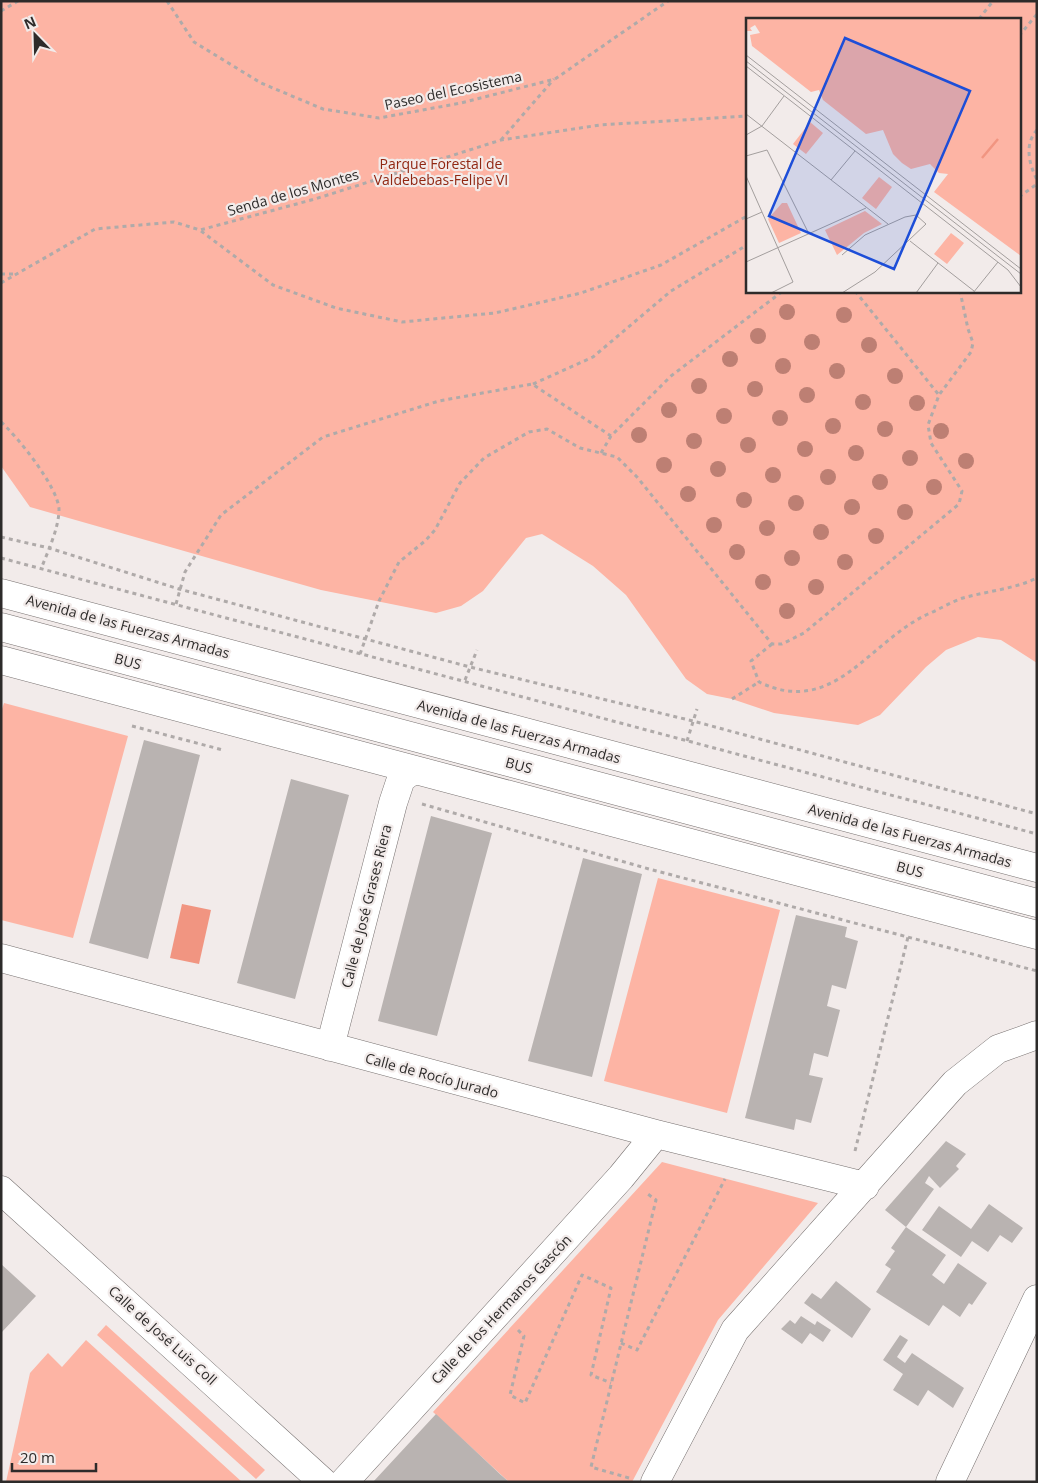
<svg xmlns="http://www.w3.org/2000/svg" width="1038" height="1483" viewBox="0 0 1038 1483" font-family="'Open Sans',sans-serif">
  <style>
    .green { fill: #fdb4a4; fill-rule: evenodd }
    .water { fill: #f19581 }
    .building { fill: #b9b3b1 }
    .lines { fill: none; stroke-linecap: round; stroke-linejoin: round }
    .minor-casing { stroke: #777170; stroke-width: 29 }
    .path { stroke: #afaaa9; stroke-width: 3; stroke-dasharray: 4 4; stroke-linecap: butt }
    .minor { stroke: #fff; stroke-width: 28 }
    .tree { fill: #bd7f73 }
    .labels { text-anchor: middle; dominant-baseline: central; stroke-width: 4.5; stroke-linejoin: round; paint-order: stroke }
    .street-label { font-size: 14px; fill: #2d2b2a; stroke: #f2ebea }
    .park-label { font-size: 14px; fill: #912712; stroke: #f2ebea }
    .inset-river { fill: none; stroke: #f19581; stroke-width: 2.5 }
    .inset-road { fill: none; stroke: #a39e9d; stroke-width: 1 }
    .view { fill: #1d4ed8; fill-opacity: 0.15; stroke: #1d4ed8; stroke-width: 2.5 }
    .inset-edge { fill: none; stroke: #2d2b2a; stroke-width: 2.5 }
  </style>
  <rect width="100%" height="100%" fill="#f2ebea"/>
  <path class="green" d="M1 1H1037V663L1001 640 978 637 946 650 926 667 880 715 858 725 774 713 732 699 707 694 686 679 626 595 593 566 542 534 526 538 483 591 461 606 436 613 321 590 30 507 1 466ZM747 19H1019V291H747Z
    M4 703 128 736 73 938 1 920V712Z
    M658 878 780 910 727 1113 604 1081Z
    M662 1162 818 1203 718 1320 632 1482H509L433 1412Z
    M106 1325 265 1470 256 1479 97 1335Z
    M86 1340 242 1482H6L30 1373 48 1353 62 1367Z"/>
  <path class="water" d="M182 904 211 910 199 964 170 958Z"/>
  <path class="building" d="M144 740 200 755 148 959 89 943Z
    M291 779 349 795 295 999 237 983Z
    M431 816 492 833 437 1036 378 1021Z
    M583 858 642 874 592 1077 528 1061Z
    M796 915 847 927 845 937 858 941 846 989 832 985 827 1006 840 1010 828 1057 814 1053 809 1075 823 1078 811 1123 796 1119 794 1130 745 1118Z
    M946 1141 966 1154 956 1166 959 1169 940 1188 929 1176 925 1183 934 1189 906 1227 885 1210Z
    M989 1204 1023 1228 1012 1243 1000 1235 988 1252 972 1241 961 1257 922 1230 939 1206 971 1229Z
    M906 1227 946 1255 932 1275 944 1284 958 1263 987 1283 972 1305 969 1303 960 1317 943 1305 929 1326 876 1292 891 1269 885 1265 895 1251 891 1248Z
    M1 1264 36 1296 1 1333Z
    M836 1281 871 1309 852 1338 804 1303 812 1293 821 1299Z
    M801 1316 815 1325 817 1321 831 1330 823 1342 810 1333 802 1344 781 1329 790 1320 795 1324Z
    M900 1335 908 1340 897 1357 905 1363 912 1353 964 1388 953 1408 928 1390 918 1406 893 1390 903 1374 883 1360Z
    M436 1414 501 1475 509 1482H373Z"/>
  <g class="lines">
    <g class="minor-casing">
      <path id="minor" d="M1 593 1037 868
        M1 627 1037 903
        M1 660 1037 935
        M1 958 656 1134 865 1186
        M330 1047 393 803 401 779 413 770
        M1 1190 323 1482
        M344 1482 621 1177 656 1134
        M655 1482 735 1330 955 1083 998 1049 1037 1035
        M950 1482 1037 1299"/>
    </g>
    <path class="path" d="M167 1 194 42 261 83 323 109 379 118 461 103 555 79 668 1
      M1 11 18 1
      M979 19 993 1
      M1019 36 1037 14
      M1037 130C1024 144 1029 164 1037 180
      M501 140 554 79
      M1019 197 1037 184
      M201 231 273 285 336 308 402 322 495 313 581 293 661 265 747 216
      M1 274H13
      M1 283 95 229 174 222 200 230 315 199 501 140 600 125 747 116
      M855 291 939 395
      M533 384 593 357 671 291 747 245
      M1 422C17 436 58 487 59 509 59 528 48 551 41 569
      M601 453 611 436 671 376 783 291
      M1 537 49 548 179 589 470 667 693 721 1037 814
      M1 558 1037 834
      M176 604 185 572 221 515 323 437 439 401 532 384 611 436
      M772 644 751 661 759 682C834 718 868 642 928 614 940 609 951 602 963 598 988 591 1014 589 1037 578
      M360 654 379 601 399 562 425 541 435 530 460 483 484 458 529 432 547 429 580 448 617 457 637 477 772 644H782L804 633 959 504 962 491 931 443 928 425 939 395 971 352 973 343 968 329 960 291
      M465 680 477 650
      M732 699 759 682
      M132 726 223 750
      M687 741 697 709
      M422 804 649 869 1037 971
      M855 1151 908 937
      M518 1330 524 1336 510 1395 525 1403 582 1275 611 1288 591 1375 611 1383
      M621 1343 637 1350 725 1179
      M629 1478 591 1467 656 1200 645 1192"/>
    <use href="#minor" class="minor"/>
  </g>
  <g class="tree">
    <circle cx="787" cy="312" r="8"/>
    <circle cx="844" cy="315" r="8"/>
    <circle cx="758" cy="336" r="8"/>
    <circle cx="812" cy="342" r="8"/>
    <circle cx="869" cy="345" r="8"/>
    <circle cx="730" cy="359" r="8"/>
    <circle cx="783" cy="366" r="8"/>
    <circle cx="837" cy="371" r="8"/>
    <circle cx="895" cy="376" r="8"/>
    <circle cx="699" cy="386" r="8"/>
    <circle cx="755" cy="389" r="8"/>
    <circle cx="807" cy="395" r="8"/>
    <circle cx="863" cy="402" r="8"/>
    <circle cx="917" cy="403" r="8"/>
    <circle cx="669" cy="410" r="8"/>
    <circle cx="724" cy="416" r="8"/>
    <circle cx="780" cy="418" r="8"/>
    <circle cx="833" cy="426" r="8"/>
    <circle cx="885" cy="429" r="8"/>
    <circle cx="941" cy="431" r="8"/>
    <circle cx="639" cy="435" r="8"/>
    <circle cx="694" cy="441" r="8"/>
    <circle cx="748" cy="445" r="8"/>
    <circle cx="805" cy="449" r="8"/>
    <circle cx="856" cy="453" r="8"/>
    <circle cx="910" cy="458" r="8"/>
    <circle cx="966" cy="461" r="8"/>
    <circle cx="664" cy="465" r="8"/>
    <circle cx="718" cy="469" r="8"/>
    <circle cx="773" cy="475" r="8"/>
    <circle cx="828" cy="477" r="8"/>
    <circle cx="880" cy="482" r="8"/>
    <circle cx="934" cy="487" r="8"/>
    <circle cx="688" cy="494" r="8"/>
    <circle cx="744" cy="500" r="8"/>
    <circle cx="796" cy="503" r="8"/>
    <circle cx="852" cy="507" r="8"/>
    <circle cx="905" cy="512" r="8"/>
    <circle cx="714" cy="525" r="8"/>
    <circle cx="767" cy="528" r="8"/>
    <circle cx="821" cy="532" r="8"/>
    <circle cx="876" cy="536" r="8"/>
    <circle cx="737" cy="552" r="8"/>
    <circle cx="792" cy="558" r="8"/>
    <circle cx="845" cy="562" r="8"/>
    <circle cx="763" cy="582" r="8"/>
    <circle cx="816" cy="587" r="8"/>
    <circle cx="787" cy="611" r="8"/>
  </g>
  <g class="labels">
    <g class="street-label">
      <text transform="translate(453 90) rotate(-12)">Paseo del Ecosistema</text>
      <text transform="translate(293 192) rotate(-16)">Senda de los Montes</text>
      <text transform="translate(128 626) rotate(15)">Avenida de las Fuerzas Armadas</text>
      <text transform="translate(128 661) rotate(15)">BUS</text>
      <text transform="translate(519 731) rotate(15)">Avenida de las Fuerzas Armadas</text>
      <text transform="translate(519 765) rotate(15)">BUS</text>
      <text transform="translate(910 835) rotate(15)">Avenida de las Fuerzas Armadas</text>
      <text transform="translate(910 869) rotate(15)">BUS</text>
      <text transform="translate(366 906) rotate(-76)">Calle de José Grases Riera</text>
      <text transform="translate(432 1075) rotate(15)">Calle de Rocío Jurado</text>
      <text transform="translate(501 1309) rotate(-47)">Calle de los Hermanos Gascón</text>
      <text transform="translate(163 1335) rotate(42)">Calle de José Luis Coll</text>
    </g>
    <g class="park-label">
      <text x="441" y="163">Parque Forestal de<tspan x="441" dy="16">Valdebebas-Felipe VI</tspan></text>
    </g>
  </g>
  <g transform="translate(746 18)">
    <rect width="275" height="275" fill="#f2ebea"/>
    <path d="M0 0H275V238L188 174 202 156 193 155 184 146 165 151 156 145 147 136 137 112 120 116 77 82 73 72 65 74 6 28 4 17 14 15 9 7 4 10 6 13H0ZM64 104 77 115 60 136 47 126ZM133 159 146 169 130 191 116 180ZM36 185H41L55 215 33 225 22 201ZM119 193 136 206 118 215 91 237 79 212ZM205 215 218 225 201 246 188 236Z" fill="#fdb4a4"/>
    <path class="inset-river" d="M236 140 252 121"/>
    <path class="inset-road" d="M0 37 275 251M0 43 275 256M0 48 262 252 275 269M0 96 142 206M0 117 16 108 38 78M0 138 21 132 63 216M0 158 47 264 25 275M85 162 109 133M0 201 16 194M164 223 228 273M0 244 120 190M96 275 129 254 180 206 170 197 159 199 119 217 96 237M170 275 192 245M227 275 252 244"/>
    <path class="view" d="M99 20 224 73 148 251 23 198Z"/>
    <rect width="275" height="275" class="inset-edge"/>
  </g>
  <rect width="1038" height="1483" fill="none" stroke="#2d2b2a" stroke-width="5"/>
  <g transform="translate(35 35) rotate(337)" stroke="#f2ebea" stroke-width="4" paint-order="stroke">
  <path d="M0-4L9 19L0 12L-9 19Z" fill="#2d2b2a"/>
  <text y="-8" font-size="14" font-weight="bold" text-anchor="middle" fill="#2d2b2a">N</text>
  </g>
  <path d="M12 1463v8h84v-8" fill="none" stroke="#2d2b2a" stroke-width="2.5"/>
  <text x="20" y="1463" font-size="15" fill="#2d2b2a" stroke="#f2ebea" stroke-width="4" paint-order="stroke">20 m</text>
</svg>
